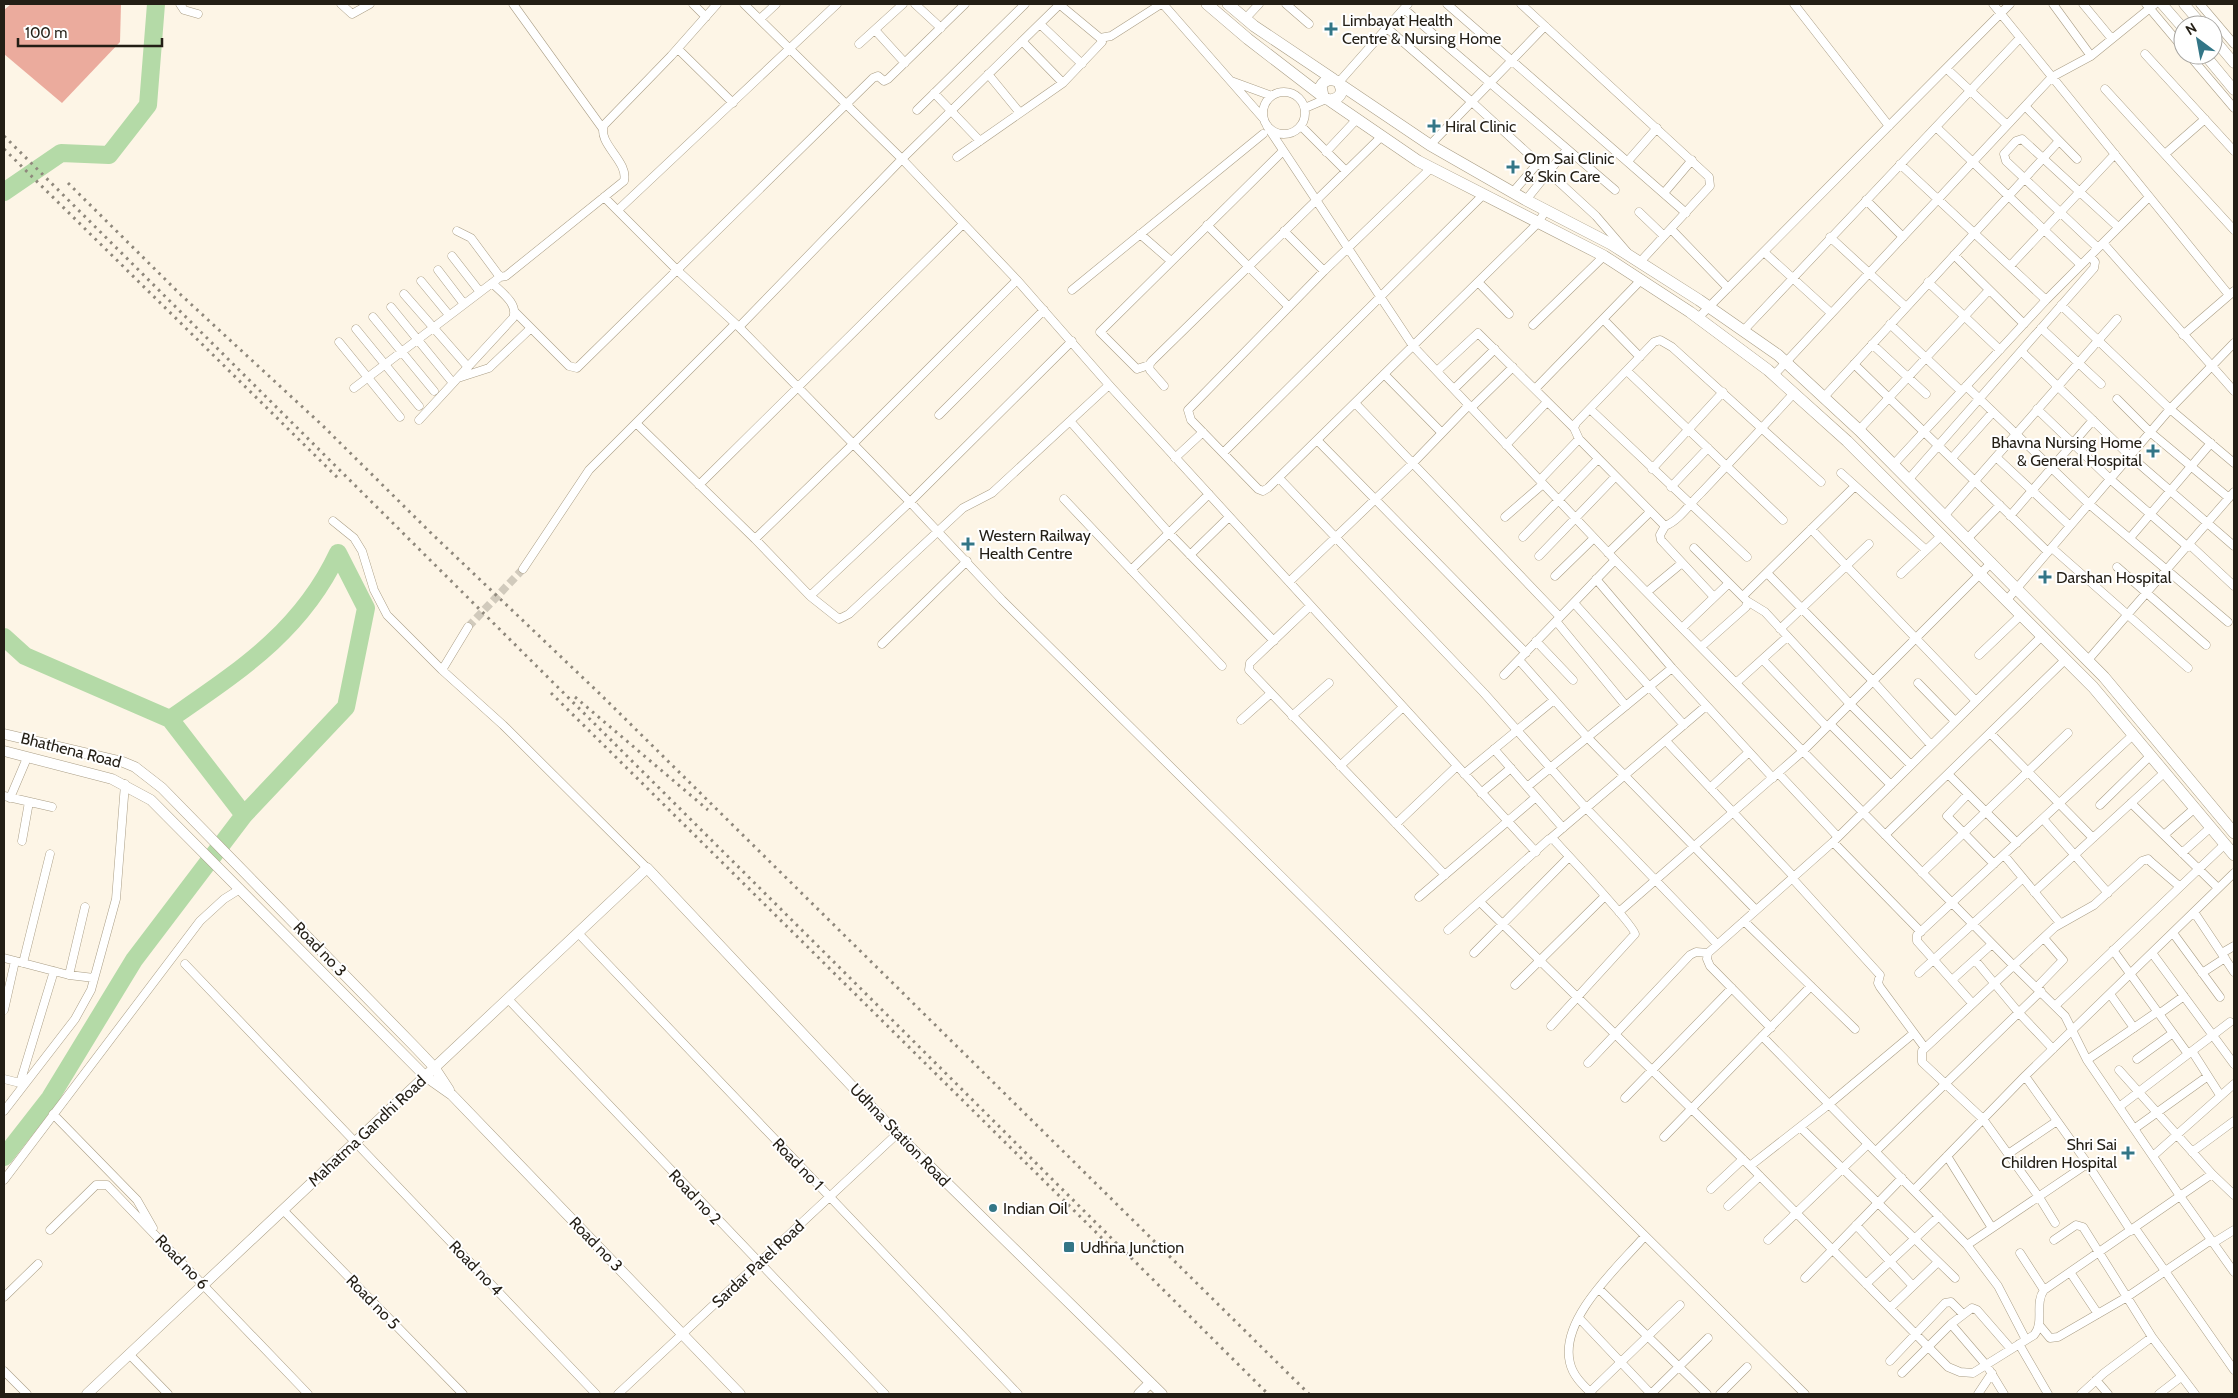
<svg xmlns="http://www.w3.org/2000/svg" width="2238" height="1398" viewBox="0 0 2238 1398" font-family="Cabin,sans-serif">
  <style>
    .forest { fill: #ebab9d }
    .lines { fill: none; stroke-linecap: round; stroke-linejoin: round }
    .river { stroke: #b4daa7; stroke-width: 18 }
    .minor-tunnel { stroke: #d1cabc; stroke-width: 8; stroke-dasharray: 8 4; stroke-linecap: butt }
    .minor-casing { stroke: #aa9e86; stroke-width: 9 }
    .tertiary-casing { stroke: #aa9e86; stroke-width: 11 }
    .secondary-casing { stroke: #aa9e86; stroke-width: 12 }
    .minor { stroke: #fff; stroke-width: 8 }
    .tertiary { stroke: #fff; stroke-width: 10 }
    .secondary { stroke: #fff; stroke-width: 11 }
    .rail { stroke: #8f887c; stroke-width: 3; stroke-dasharray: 2.5 5; stroke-linecap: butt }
    .poi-dot { fill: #337687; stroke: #fff; stroke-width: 2 }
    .labels { text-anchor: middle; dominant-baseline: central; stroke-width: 4; stroke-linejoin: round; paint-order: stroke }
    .poi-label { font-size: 16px; fill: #231e15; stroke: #fff; text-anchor: start }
    .street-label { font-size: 16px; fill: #231e15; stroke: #fff }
  </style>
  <rect width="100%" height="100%" fill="#fdf5e6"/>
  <path class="forest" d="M11 4H121L120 42 62 103 4 54V10Z"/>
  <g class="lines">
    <path class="river" d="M4 192 61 153 109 155 148 105 156 4
      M4 637 25 656 170 719C239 671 301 632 338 553L366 608 346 707 244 815 134 960 50 1098 4 1157
      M170 719 244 815"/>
    <path class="minor-tunnel" d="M468 627 523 569"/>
    <g class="minor-casing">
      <path id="minor" d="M180 4 184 10 198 14
        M341 4 352 14 370 4
        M513 4 603 129
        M693 4 706 17
        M744 4 902 159 1017 280 1110 386 1536 852
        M915 4 941 28
        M1059 4 1100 38 1111 36 1161 4
        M1163 4 1263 118
        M1286 4 1309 24
        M1447 4 1686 213
        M1521 4 1709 177 1710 186 1640 262
        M1794 4 1889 126
        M1993 4 2229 295
        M2053 4 2091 56
        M2083 4 2112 39
        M2146 4 2183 48
        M2200 4 2234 44
        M1404 9 1615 190
        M760 19 776 4
        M1245 19 1259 4
        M1040 24 1082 64
        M1387 28 1472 102 1596 216 1627 252
        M875 30 905 63
        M1022 41 1063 83
        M859 44 903 4
        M678 49 733 103
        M2145 54 2234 151
        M2189 55 2234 108
        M1947 69 2007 125
        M988 74 1020 113
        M1231 81 1272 96
        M1339 82 1408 4
        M2105 89 2234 230
        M1263 113a21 21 0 1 1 42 0a21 21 0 1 1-42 0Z
        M934 93 980 141
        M2025 106 2077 159
        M1305 108 1326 99
        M917 110 1025 4
        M1267 126 1413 346 1615 560 2013 965 2065 1016 2087 1060 2180 1196 2212 1174 2234 1195
        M1301 126 1346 171
        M1936 127 2081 265
        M1430 145 1545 26
        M1326 152 1357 119
        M2165 154 2205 119
        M957 157 1063 83 1102 42 1100 38
        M1628 161 1657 128
        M1900 164 2046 300
        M1431 168 1324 271 1188 410 1191 420 1258 489 1263 491 1268 488 1538 223 1546 210
        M1513 192 1538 163
        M1664 193 1692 160
        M604 197 678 271 739 327 910 502 1002 600 1805 1394
        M1526 200 1567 149
        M1866 200 1903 237
        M618 210 837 4
        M1639 212 1664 236
        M1207 225 1289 307
        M1671 229 1728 288
        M457 231 471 238 500 277
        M1284 231 1324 271
        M1140 234 1171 261
        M1830 237 1906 307
        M2103 243 2234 391
        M2098 248 2006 161 2004 154 2016 141 2022 139 2118 227
        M1764 252 1831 313
        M1954 255 2024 324
        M452 256 480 292
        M2010 266 2115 154
        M438 270 464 304
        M421 281 449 315
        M1478 282 1509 314
        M1928 282 2000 350
        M1072 290 1263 134
        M404 294 468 367
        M2061 305 2170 409 2234 463
        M391 307 453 383
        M515 312 569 366 577 368 873 78 878 76 884 81 888 79 965 4
        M373 317 434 391
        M1698 318 2010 4
        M1603 319 1640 357
        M1890 324 1961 391
        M1533 325 1604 256
        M739 327 902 159 1060 4
        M2041 328 2101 384
        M356 329 419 406
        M1743 331 2020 38
        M2183 335 2234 291
        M339 342 400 417
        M1872 344 1926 394
        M2021 351 2130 456 2234 546
        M1854 364 2048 552
        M1149 365 1137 369 1100 332 1283 151
        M1437 371 1478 333 1574 428
        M1627 371 1783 520
        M1384 374 1442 433
        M1774 375 2052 77 2091 56 2155 4
        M458 378 489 368 531 328
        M1164 386 1150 370 1149 365 1152 361 1382 136
        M1966 386 2089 504 2228 622
        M354 388 500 277 506 276 624 181C629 161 597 144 604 125L671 56 717 4
        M1454 389 1495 349
        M1535 389 1641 280
        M1794 393C1764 426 1733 459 1702 492 1691 502 1679 521 1665 526L1579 439 1574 428 1576 423 1654 342 1660 340 1672 347 1821 482
        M1824 397 2059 141
        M2117 399 2150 432 2229 498
        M1355 403 1560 617
        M1471 408 1513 367
        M1590 409 1747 557
        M2037 409 2110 479 2188 547
        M939 415 1044 310
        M419 420 513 318C519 304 501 292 492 283
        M1070 421 1169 533 1274 641
        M636 423 755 539 810 596 839 619 849 614 963 508 992 493 1109 385
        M1859 430 1989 290
        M1317 440 1526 653
        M1506 445 1547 402
        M1223 453 1483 195
        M1996 457 2070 526
        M1175 458 1203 432
        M1952 458 1993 412
        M1894 464 2046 300 2149 197
        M1652 469 1723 392
        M1841 473 1926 550
        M1279 478 1484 693 1586 808 1717 944
        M1909 479 2094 268 2095 262 2090 256
        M1540 480 1579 439
        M699 485 963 224
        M1671 487 1708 448
        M1064 499 1222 666
        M1945 515 2117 319
        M2010 516 2093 420
        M1505 517 1543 484
        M333 521 354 538 362 551 374 590 387 615 442 670 503 725 647 868
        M1665 526 1660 535 1661 540 1714 597
        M1811 529 1976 701
        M1523 537 1598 459
        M1968 538 2000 505
        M2130 538 2211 443
        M755 539 853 444 1017 280
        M2190 545 2234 586
        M1694 548 1747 601 1746 607 1701 647
        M2052 548 2188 668
        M1608 553 1650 512
        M1190 555 1229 517
        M1539 556 1615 477
        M2117 567 2206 645
        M523 569 589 470 735 324
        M1131 570 1209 494
        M1767 573 1873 681 1931 745
        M1901 574 1941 536
        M1555 576 1594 538
        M1596 579 1672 668 1773 778
        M1289 582 1413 463 1469 405
        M1647 592 1682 563
        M810 596 910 502 1072 341
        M1743 596 1855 486
        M1747 601 1765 612 1850 704 1911 765
        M2006 601 2170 409 2234 343
        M1574 603 1684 725
        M1310 606 1250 663 1249 670 1445 875
        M1556 621 1626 706
        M1682 628 1728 584
        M1780 629 1869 544
        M1536 641 1573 680
        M882 644 967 561
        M1979 655 2021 615
        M1519 660 1588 738 1756 910
        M1763 660 1827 727
        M2088 660 2234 492
        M442 670 468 627
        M1504 675 1615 560
        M1736 683 1787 637
        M1918 683 1955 721
        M1292 716 1329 683
        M1241 720 1270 694
        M1830 724 1891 785
        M1990 733 2093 838
        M1666 741 1794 877
        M1494 749 1563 828
        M1340 766 1403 707
        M1778 773 1838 837
        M1464 774 1554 700
        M1948 774 2017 843
        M1527 787 1672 668
        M1710 788 1749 752
        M1481 793 1511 768
        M1968 794 1947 816 1994 864
        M4 796 52 807
        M10 798 27 758
        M2131 803 2218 888
        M2100 805 2151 755
        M2043 819 2108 893
        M1396 824 1457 766
        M1885 835 2066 659
        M2164 835 2195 808
        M1551 838 1706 706
        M22 841 29 802
        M1833 842 1921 932
        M2182 853 2211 827
        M2004 855 2060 923
        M1922 873 2068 733
        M1792 878 1880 975 1878 983 1880 987 1925 1048
        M2034 892 2165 772
        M1419 897 1536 797
        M1480 902 1752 1168 1948 1367 1960 1372 1973 1373 2034 1335C2045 1322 2034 1304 2044 1290L2180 1196 2234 1272
        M1619 912 1803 751 1992 562
        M2194 912 2234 972
        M1744 921 1855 1029
        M1448 930 1549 839 1554 840C1565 852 1634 925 1635 934L1551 1026
        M578 933 1018 1394
        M2173 933 2220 997
        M2113 950 2188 1054
        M1474 953 1569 857
        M2152 953 2234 1064
        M2222 953 2234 946
        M4 958 69 975 94 978
        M1975 960 2019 1013 2053 1049
        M23 963 50 854
        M185 964 596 1394
        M1919 973 2023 878
        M2202 973 2225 958
        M69 975 85 907
        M1952 980 1992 944
        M1515 985 1604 897
        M2037 987 2063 960 2044 938
        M2110 994 2134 1028
        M508 999 885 1394
        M1972 1003 1917 941V935L2133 735
        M2056 1005 2225 844
        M4 1010 15 961
        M2159 1014 2184 996
        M1771 1028 1710 966 1707 959 1708 953 1833 842 2042 636
        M1762 1036 1967 1245 1998 1286 2026 1340
        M2192 1051 2220 1095
        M2137 1059 2173 1033
        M2087 1060 2157 1012
        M1588 1063 1690 955 1696 952 1708 953
        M2119 1070 2212 1174
        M2025 1076 2085 1160 2131 1231
        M4 1079 24 1084
        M20 1083 54 971
        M1625 1098 1732 988
        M2119 1107 2230 1022
        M4 1111 75 1019 91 990 116 899 125 784
        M53 1114 137 1200 153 1228
        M1800 1127 1955 1278
        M2134 1129 2208 1076
        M1664 1137 1811 986
        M1876 1151 2041 991
        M2192 1152 2234 1121
        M2008 1154 2057 1121
        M1947 1156 1992 1228
        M2153 1156 2234 1084
        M1750 1166 1828 1105 1914 1033
        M4 1180 200 921 224 899 240 889
        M1711 1189 1743 1159
        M1914 1190 2025 1076 2234 873
        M1728 1206 1760 1176
        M283 1210 463 1394
        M2055 1223 2039 1197 1983 1119 1922 1062V1051L2055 927 2094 905 2142 861 2148 859 2151 862 2179 886
        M1856 1225 1913 1286
        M2135 1228 2234 1370
        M50 1230 96 1185H107L308 1394
        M1768 1240 1868 1144
        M2054 1240 2076 1225 2083 1227 2152 1337 2195 1394
        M2213 1243 2234 1230
        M1967 1245 2087 1164
        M2020 1253 2044 1290
        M2070 1272 2098 1314
        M1805 1278 1902 1178
        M1866 1284 1939 1216
        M1599 1289 1707 1394
        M4 1297 38 1264
        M1890 1308 1938 1262
        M1579 1318 1651 1394
        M1951 1324 1987 1366 2004 1394
        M2040 1326 2050 1338 2058 1337 2127 1297 2211 1240
        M2019 1344 2048 1394
        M129 1354 168 1394
        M1890 1361 1945 1303 1951 1302 1963 1314
        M4 1371 27 1394
        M1902 1373 1951 1324 1972 1308 1977 1310 2011 1349
        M2096 1380 2108 1394
        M1590 1392 1680 1305
        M618 1394 897 1134
        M1592 1394C1583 1385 1573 1376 1570 1363 1559 1319 1618 1267 1644 1237
        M1651 1394 1708 1338
        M1720 1394 1747 1367
        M1978 1394 1992 1373
        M2081 1394 2104 1373 2152 1337
        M2159 1394 2181 1377"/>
    </g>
    <g class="tertiary-casing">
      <path id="tertiary" d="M2162 4 2183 28
        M2184 4 2202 25
        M2213 38 2234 63
        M2205 55 2234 90
        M4 734 123 762 135 767 162 788 417 1049 434 1067 449 1090
        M4 751 112 779 151 800 425 1076 452 1095 740 1394
        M87 1394 647 868 897 1134 1162 1394
        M1139 1394 1150 1383"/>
    </g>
    <g class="secondary-casing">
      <path id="secondary" d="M1207 4 1248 39 1326 99C1333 101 1339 99 1342 91L1339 82C1332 78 1325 79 1321 86L1323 96
        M1228 4 1254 26 1333 79
        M1341 85 1430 145 1526 200 1611 244 1699 300 1778 355 1859 430 2104 677 2234 833
        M1329 100 1418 161 1604 256 1690 312 1768 370 1847 441 2093 687 2234 855"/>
    </g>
    <use href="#minor" class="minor"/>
    <use href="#tertiary" class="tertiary"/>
    <use href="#secondary" class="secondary"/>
    <path class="rail" d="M4 136 1268 1394
      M4 149 340 480
      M68 183 180 294 322 425 431 533 600 694 1309 1394
      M551 693 1118 1254
      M575 697 708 810"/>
  </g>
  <g class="poi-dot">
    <path d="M1328.5 21.5h5v5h5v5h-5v5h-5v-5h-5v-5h5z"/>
    <path d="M1431.5 118.5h5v5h5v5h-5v5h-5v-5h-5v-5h5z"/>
    <path d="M1510.5 159.5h5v5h5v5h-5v5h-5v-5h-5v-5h5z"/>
    <path d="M2150.5 443.5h5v5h5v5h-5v5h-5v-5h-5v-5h5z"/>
    <path d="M965.5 536.5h5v5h5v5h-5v5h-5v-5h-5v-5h5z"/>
    <path d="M2042.5 569.5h5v5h5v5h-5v5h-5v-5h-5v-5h5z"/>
    <path d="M2125.5 1145.5h5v5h5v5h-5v5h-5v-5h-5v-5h5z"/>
    <circle cx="993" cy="1208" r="5"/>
    <rect x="1063" y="1241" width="12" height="12" rx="2.5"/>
  </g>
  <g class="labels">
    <g class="poi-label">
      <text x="1342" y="20">Limbayat Health<tspan x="1342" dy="18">Centre &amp; Nursing Home</tspan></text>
      <text x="1445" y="126">Hiral Clinic</text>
      <text x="1524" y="158">Om Sai Clinic<tspan x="1524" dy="18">&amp; Skin Care</tspan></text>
      <text x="2142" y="442" text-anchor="end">Bhavna Nursing Home<tspan x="2142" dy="18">&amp; General Hospital</tspan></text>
      <text x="979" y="535">Western Railway<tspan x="979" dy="18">Health Centre</tspan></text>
      <text x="2056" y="577">Darshan Hospital</text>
      <text x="2117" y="1144" text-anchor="end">Shri Sai<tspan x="2117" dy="18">Children Hospital</tspan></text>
      <text x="1003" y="1208">Indian Oil</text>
      <text x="1080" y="1247">Udhna Junction</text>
    </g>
    <g class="street-label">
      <text transform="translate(71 750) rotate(14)">Bhathena Road</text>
      <text transform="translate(320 949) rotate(46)">Road no 3</text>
      <text transform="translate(367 1131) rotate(-43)">Mahatma Gandhi Road</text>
      <text transform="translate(900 1135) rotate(46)">Udhna Station Road</text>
      <text transform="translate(798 1164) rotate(46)">Road no 1</text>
      <text transform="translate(695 1197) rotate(47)">Road no 2</text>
      <text transform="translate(596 1244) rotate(46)">Road no 3</text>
      <text transform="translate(182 1262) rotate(46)">Road no 6</text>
      <text transform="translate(758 1264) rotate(-43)">Sardar Patel Road</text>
      <text transform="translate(476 1268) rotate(46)">Road no 4</text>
      <text transform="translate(373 1302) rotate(46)">Road no 5</text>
    </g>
  </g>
  <rect width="2238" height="1398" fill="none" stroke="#231e15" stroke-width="10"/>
  <g transform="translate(2198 40) rotate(328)"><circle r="24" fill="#ffffff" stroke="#a7a5a1"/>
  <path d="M0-4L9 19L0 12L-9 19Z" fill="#337687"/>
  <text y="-8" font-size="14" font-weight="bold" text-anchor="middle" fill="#231e15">N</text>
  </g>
  <path d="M18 38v8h144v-8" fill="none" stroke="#231e15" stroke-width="2.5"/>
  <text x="25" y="38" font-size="15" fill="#231e15" stroke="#ffffff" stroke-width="4" paint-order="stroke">100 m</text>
</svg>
